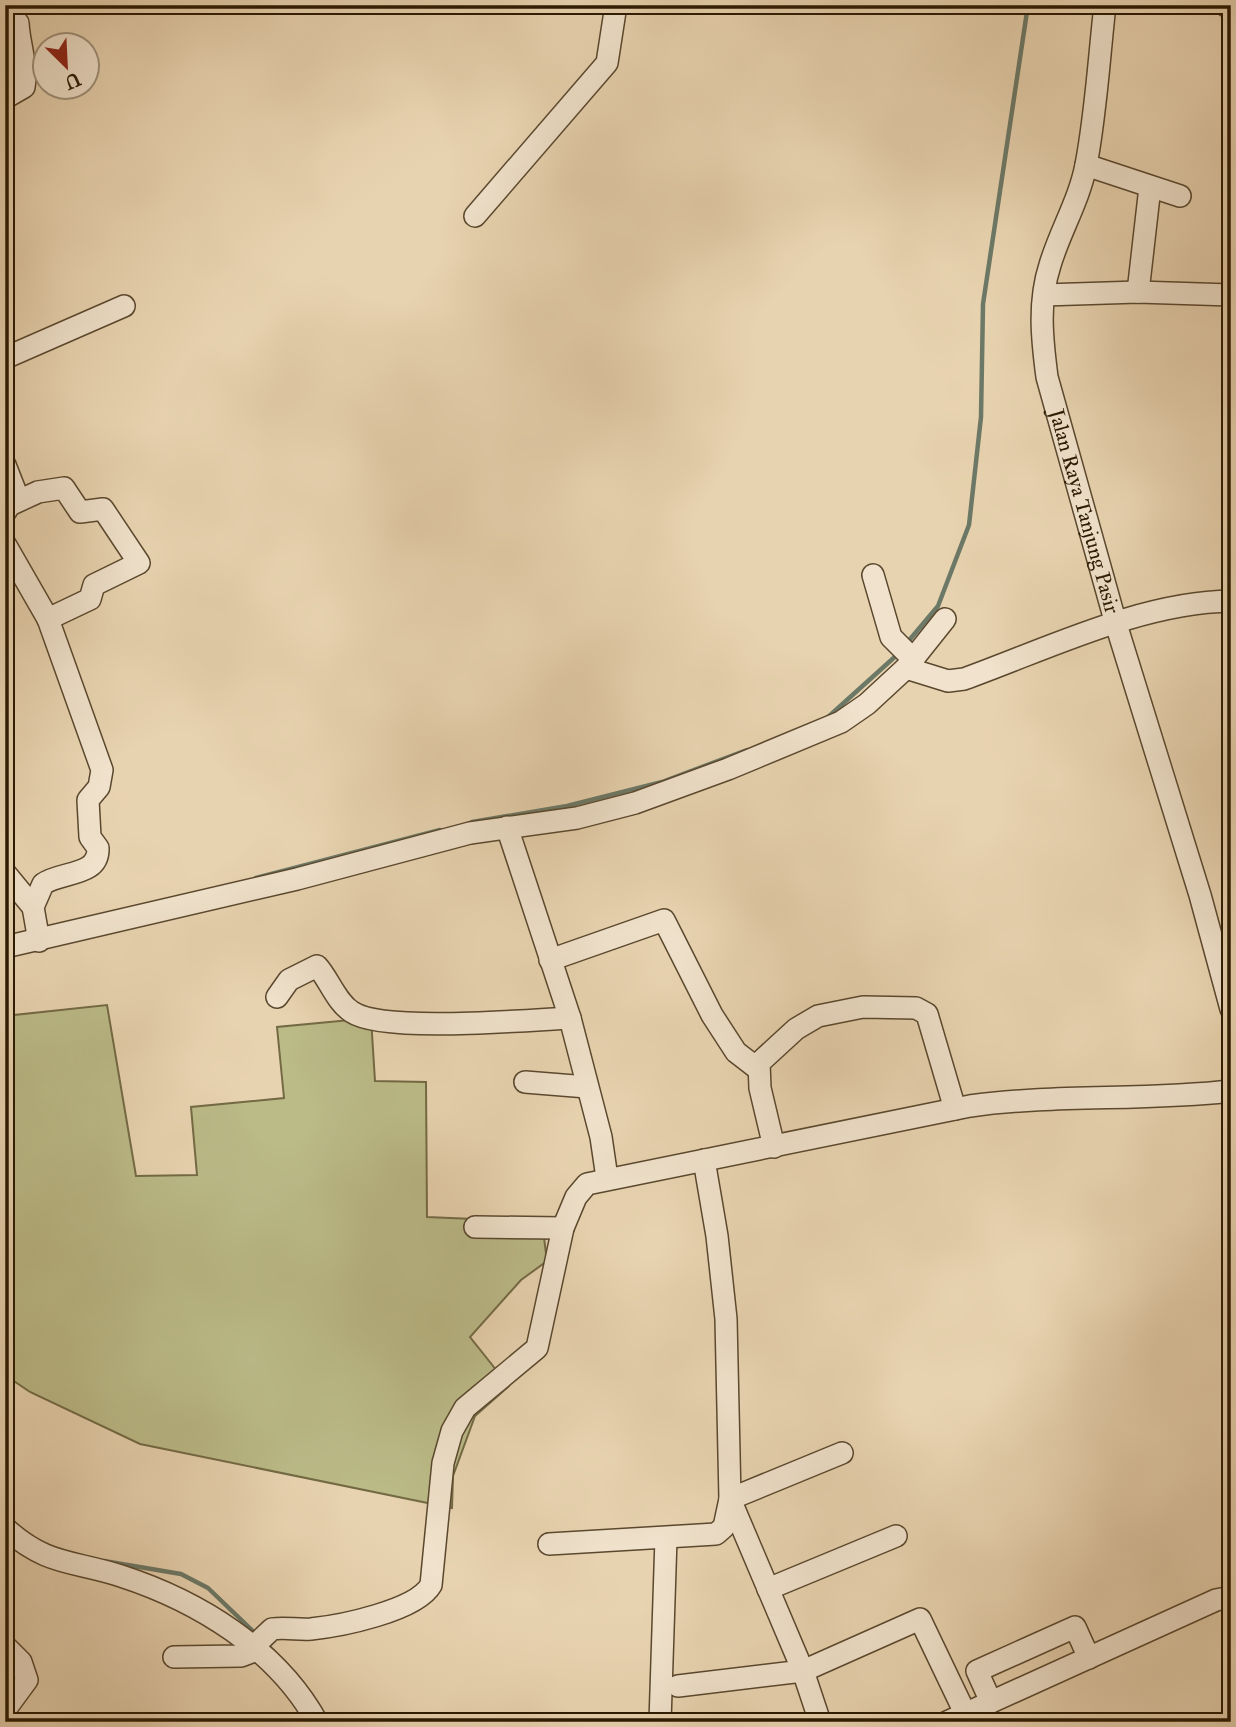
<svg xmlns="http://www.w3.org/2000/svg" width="1236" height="1727" viewBox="0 0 1236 1727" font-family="'IM FELL Great Primer',serif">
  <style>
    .green { fill: #bb8; stroke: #736a45; stroke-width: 2 }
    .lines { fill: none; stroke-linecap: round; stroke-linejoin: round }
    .stream { stroke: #6c7967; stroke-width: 4.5 }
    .minor-casing { stroke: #5a482e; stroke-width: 24 }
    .minor { stroke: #f0e2cc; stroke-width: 21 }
    .labels { text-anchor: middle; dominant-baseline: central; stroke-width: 5; stroke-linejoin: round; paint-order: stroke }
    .street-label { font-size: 21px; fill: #2b1a02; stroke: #f0e2cc }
  </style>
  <rect width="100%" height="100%" fill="#e8d3b0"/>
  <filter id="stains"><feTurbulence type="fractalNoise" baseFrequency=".00286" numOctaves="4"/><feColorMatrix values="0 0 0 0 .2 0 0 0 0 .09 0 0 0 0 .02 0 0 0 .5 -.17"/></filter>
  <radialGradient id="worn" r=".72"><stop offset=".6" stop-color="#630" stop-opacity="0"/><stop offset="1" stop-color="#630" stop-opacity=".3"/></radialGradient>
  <path class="green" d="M107 1005 136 1176 197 1175 191 1107 284 1098 277 1027 371 1018 375 1081 426 1082 427 1217 542 1222 547 1261 521 1280 470 1337 509 1386 475 1416 453 1476 452 1508 140 1444 30 1392 5 1375V1016Z"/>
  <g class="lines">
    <path class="stream" d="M906 644 938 606 969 525 981 417 983 304 1028 5
      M827 718 898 654
      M472 822 567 806 662 782 747 750
      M256 878 440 830
      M104 1561 181 1574 208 1588 257 1635
      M266 1644 291 1670"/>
    <g class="minor-casing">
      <g id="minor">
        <path id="s1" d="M1105 5C1099 58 1096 113 1086 165 1079 201 1060 231 1050 265 1038 302 1042 339 1047 377L1116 624 1200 895 1231 1009"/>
        <path d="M1225 5 1231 9"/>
        <path d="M5 9 18 23C19 44 28 67 24 87L5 98"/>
        <path d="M1086 165 1180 196"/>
        <path d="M475 216 607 63 616 5"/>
        <path d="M1138 292 1150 187"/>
        <path d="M1044 295 1138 292 1231 295"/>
        <path d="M5 358 124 306"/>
        <path d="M5 465 16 493 6 511"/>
        <path d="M12 504 38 492 64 488 80 512 103 509 139 563 94 585 90 599 48 619"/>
        <path d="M5 544 48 619 102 770 99 787 88 800 90 837 98 848C99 877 61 871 43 884L33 907 39 941"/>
        <path d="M873 575 891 637 914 660"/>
        <path d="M906 668 948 681 964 679C1047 649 1142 602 1231 601"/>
        <path d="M507 827 570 1018 601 1137 607 1178"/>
        <path d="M5 873 33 907"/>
        <path d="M5 947 297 879 470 833 577 818 635 803 728 769 841 722 867 704 906 668 945 619"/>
        <path d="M550 960 664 920 712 1015 736 1052 758 1069"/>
        <path d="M277 997 289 980 317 966C329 979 336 1002 352 1012 383 1033 527 1020 570 1018"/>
        <path d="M525 1082 587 1087"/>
        <path d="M774 1147 760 1088 759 1063 796 1029 818 1016 863 1007 916 1008 927 1014 955 1109"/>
        <path d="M475 1227 563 1228"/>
        <path d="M5 1528C47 1566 71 1560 121 1576 198 1601 277 1649 317 1722"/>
        <path d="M549 1544 716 1534 724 1527 730 1499 726 1319 717 1236 704 1160"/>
        <path d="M768 1589 896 1536"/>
        <path d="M5 1646 21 1662 27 1680 5 1710"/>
        <path d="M253 1647 272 1629C285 1627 298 1630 311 1629 340 1626 416 1611 431 1585L443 1463 452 1431 465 1408 537 1348 563 1228 576 1197 587 1184 970 1106C1056 1094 1144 1101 1231 1091"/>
        <path d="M174 1657 241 1656 257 1650"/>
        <path d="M678 1686 803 1671 920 1619 965 1713"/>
        <path d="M991 1702 977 1671 1075 1627 1089 1658"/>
        <path d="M660 1722 666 1538"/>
        <path d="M820 1722 803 1671 730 1499 842 1453"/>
        <path d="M947 1722 1216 1600 1231 1597"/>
      </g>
    </g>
    <use href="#minor" class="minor"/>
  </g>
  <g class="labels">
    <g class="street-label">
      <text stroke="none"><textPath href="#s1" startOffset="520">Jalan Raya Tanjung Pasir</textPath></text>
    </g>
  </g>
  <rect width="1236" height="1727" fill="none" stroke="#e8d3b0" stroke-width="28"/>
  <rect x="7" y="7" width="1222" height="1713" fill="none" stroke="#2b1a02" stroke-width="3.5"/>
  <rect x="14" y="14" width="1208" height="1699" fill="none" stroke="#2b1a02" stroke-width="2"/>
  <g transform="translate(66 66) rotate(156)"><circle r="33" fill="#f0e2cc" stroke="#a1927b" stroke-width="2"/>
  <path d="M0-5L12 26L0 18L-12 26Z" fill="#8f2418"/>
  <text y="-10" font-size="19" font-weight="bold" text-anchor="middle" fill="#2b1a02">U</text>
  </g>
  <rect width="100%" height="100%" filter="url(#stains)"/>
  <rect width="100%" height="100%" fill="url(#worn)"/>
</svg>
